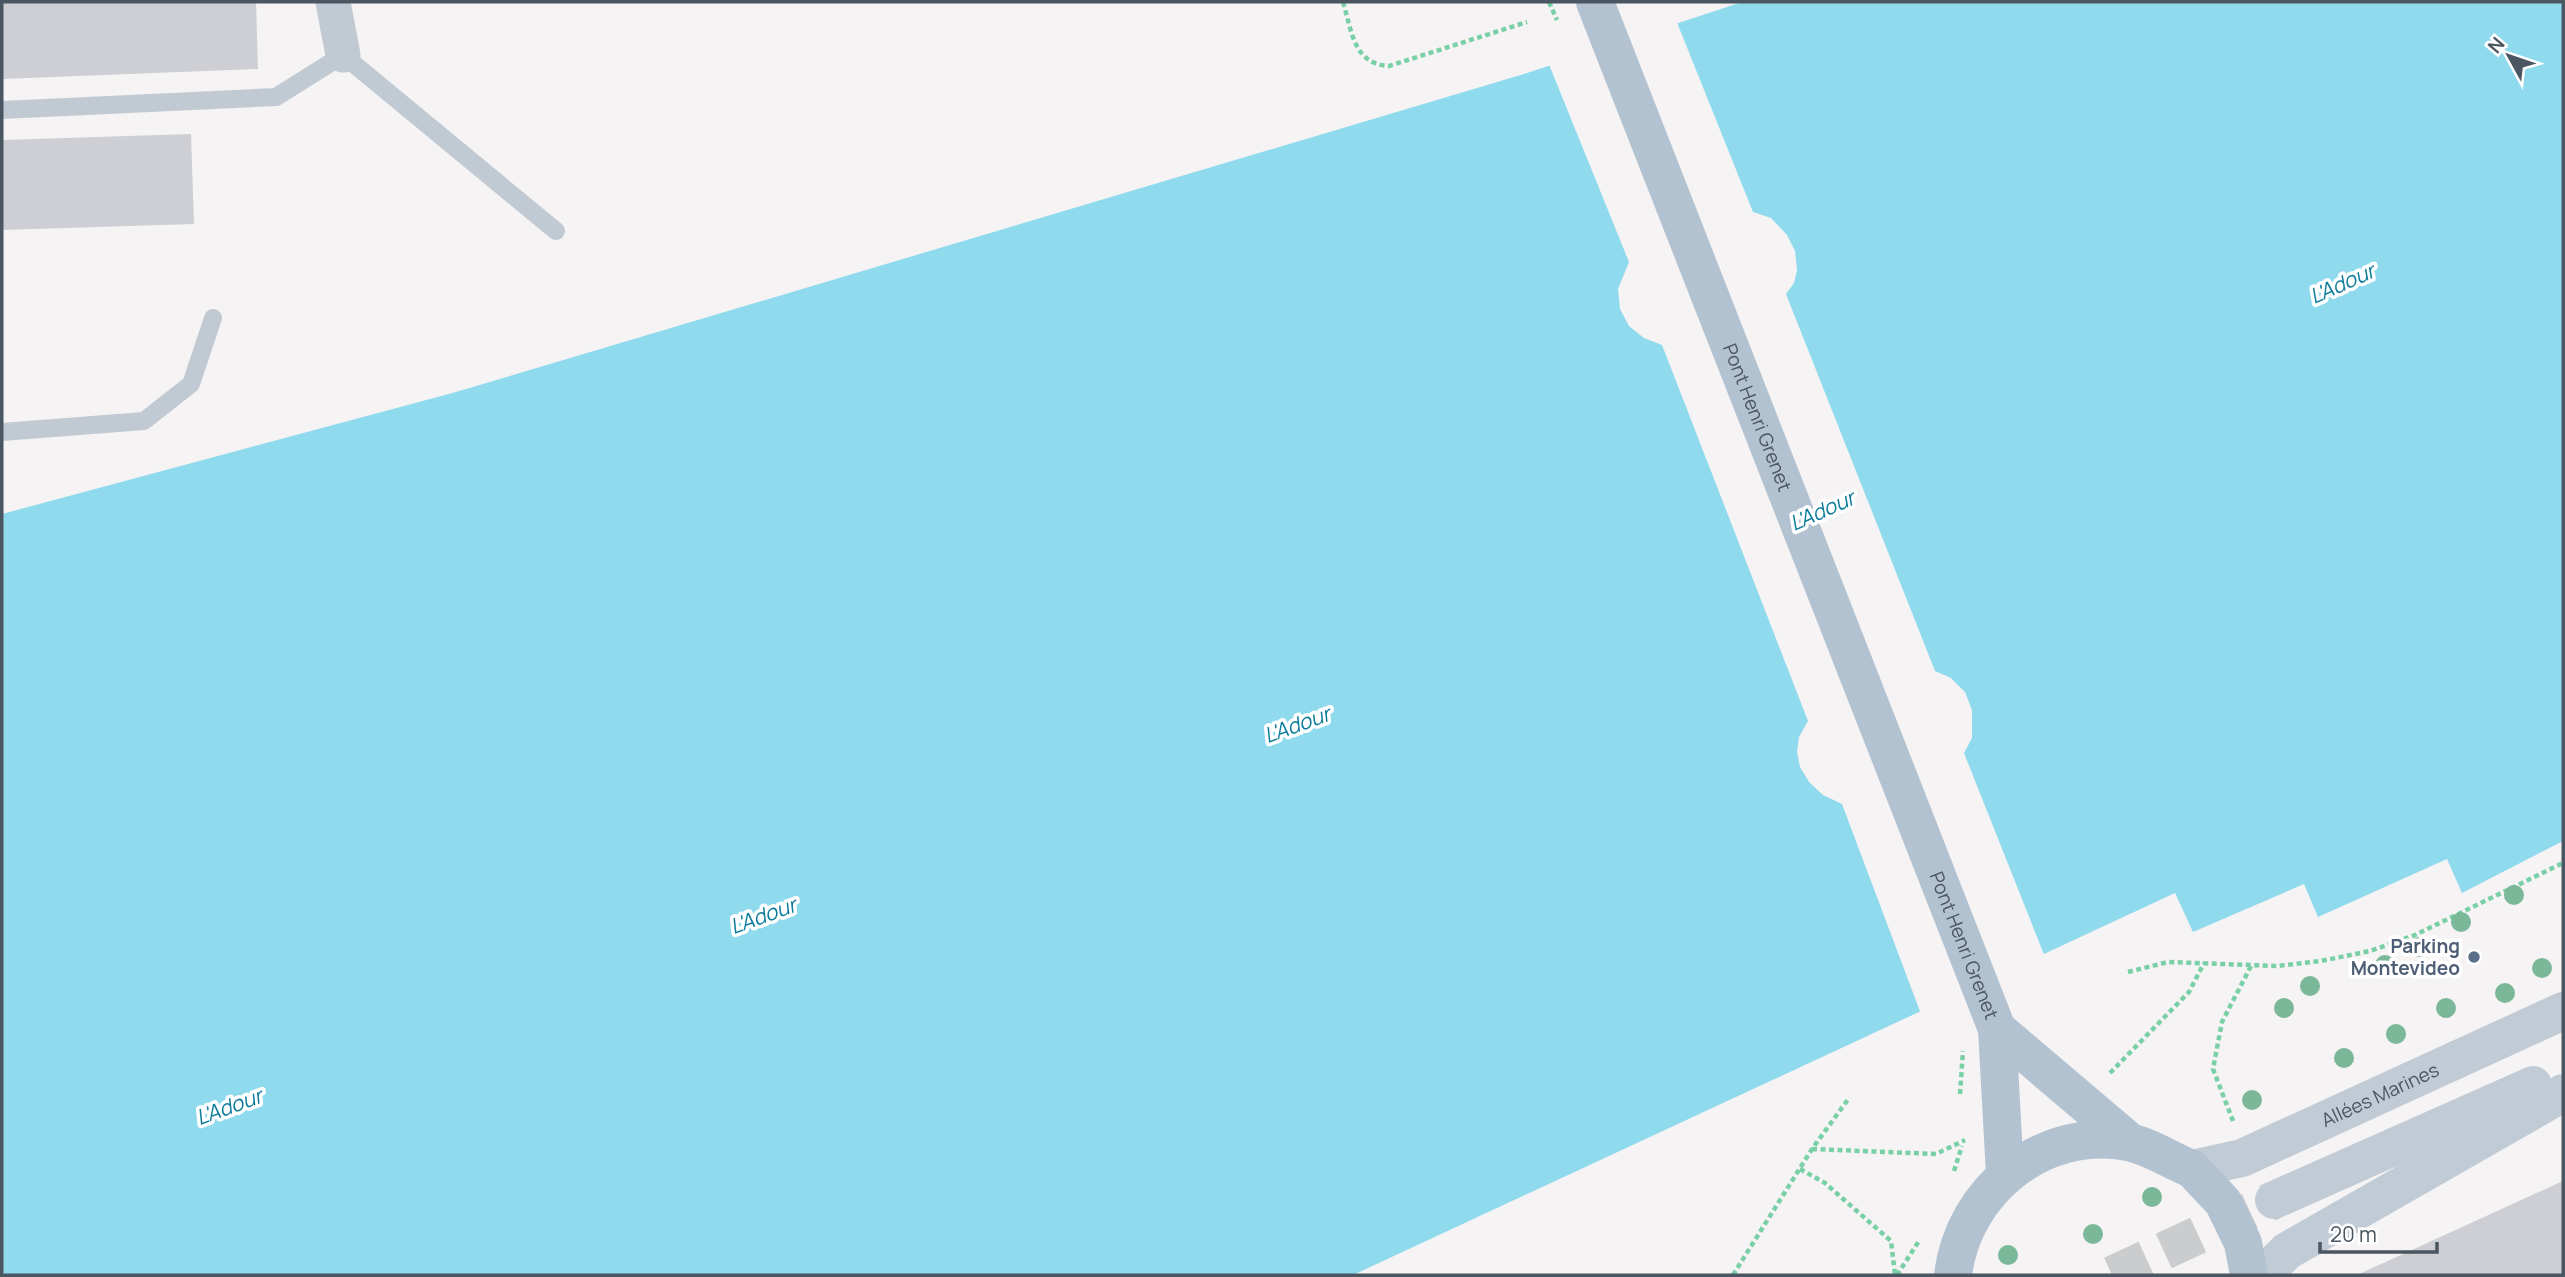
<svg xmlns="http://www.w3.org/2000/svg" width="2565" height="1277" viewBox="0 0 2565 1277" font-family="Manrope,sans-serif">
  <style>
    .water { fill: #90daee }
    .pier { fill: #f5f3f3 }
    .building { fill: #cdcfd5 }
    .lines { fill: none; stroke-linecap: round; stroke-linejoin: round }
    .secondary-tunnel { stroke: #caccce; stroke-width: 38; stroke-dasharray: 38 19; stroke-linecap: butt }
    .path { stroke: #7ad0a6; stroke-width: 4.5; stroke-dasharray: 5 3.5; stroke-linecap: butt }
    .lane { stroke: #c1cad2; stroke-width: 18 }
    .street { stroke: #c1cad2; stroke-width: 35 }
    .secondary { stroke: #c1cbd6; stroke-width: 38 }
    .primary { stroke: #b3c2d1; stroke-width: 38 }
    .path-bridge { stroke: #7ad0a6; stroke-width: 4.5; stroke-dasharray: 5 3.5; stroke-linecap: butt }
    .primary-bridge { stroke: #b3c2d1; stroke-width: 38 }
    .tree { fill: #7bb799 }
    .service-dot { fill: #5c6f8a; stroke: #fff; stroke-width: 2.5 }
    .labels { text-anchor: middle; dominant-baseline: central; stroke-width: 7; stroke-linejoin: round; paint-order: stroke }
    .street-label { font-size: 19px; fill: #4a5661; stroke: #fff }
    .service-label { font-size: 19px; font-weight: bold; fill: #4e5e75; stroke: #fff; text-anchor: end }
    .water-label { font-size: 21px; font-style: italic; fill: #0c7c9b; stroke: #fff }
  </style>
  <rect width="100%" height="100%" fill="#f5f3f3"/>
  <path class="water" d="M1742 2H2563V841L2462 893 2447 859 2318 917 2304 884 2193 932 2175 893 1353 1275H2V514L456 392 1524 74Z"/>
  <path class="pier" d="M1676 20 1753 212 1771 218 1787 235 1795 251 1797 270 1794 283 1786 294 1935 671 1951 678 1965 692 1972 710V738L1964 753 2045 957 1921 1014 1842 804 1823 795 1809 782 1800 767 1797 752 1799 737 1808 721 1662 345 1644 338 1629 326 1620 309 1618 289 1629 262 1548 62Z"/>
  <path class="building" d="M2 2H256L258 69 2 79Z
    M191 134 194 224 2 230V140Z
    M2563 1181V1275H2357Z"/>
  <g class="lines">
    <path class="secondary-tunnel" d="M2112 1275 2274 1200"/>
    <path class="path" d="M1343 2C1352 31 1353 64 1389 66L1527 22
      M2128 972 2168 962 2277 966 2321 961 2370 951 2415 935 2563 863
      M2110 1073 2189 992 2204 963
      M2233 1121 2213 1069 2222 1022 2252 964
      M1812 1149 1936 1154 1965 1140
      M1800 1169 1825 1183 1891 1241 1895 1275
      M1954 1171 1962 1146
      M1733 1275 1812 1149 1849 1098
      M1897 1275 1919 1241"/>
    <path class="lane" d="M2 110 276 97 343 55 556 231
      M2 432 144 421 191 384 213 318"/>
    <path class="street" d="M333 2 343 55"/>
    <g class="secondary">
      <path id="s1" d="M2192 1169 2242 1158 2563 1011"/>
      <path d="M2274 1200 2533 1085"/>
      <path d="M2263 1275 2287 1251 2563 1093"/>
    </g>
    <path class="primary" d="M1997 1029 2130 1142
      M1997 1029 2005 1175
      M1953 1275C1963 1191 2042 1126 2128 1142 2149 1146 2172 1161 2192 1169"/>
    <path class="path-bridge" d="M1549 2 1557 20
      M1960 1094 1963 1051"/>
    <g class="primary-bridge">
      <path id="s2" d="M1595 2 1997 1029"/>
      <path d="M2192 1169 2223 1202 2243 1243 2249 1275"/>
    </g>
  </g>
  <g class="tree">
    <circle cx="2514" cy="895" r="10"/>
    <circle cx="2461" cy="922" r="10"/>
    <circle cx="2419" cy="947" r="10"/>
    <circle cx="2385" cy="965" r="10"/>
    <circle cx="2542" cy="968" r="10"/>
    <circle cx="2310" cy="986" r="10"/>
    <circle cx="2505" cy="993" r="10"/>
    <circle cx="2284" cy="1008" r="10"/>
    <circle cx="2446" cy="1008" r="10"/>
    <circle cx="2396" cy="1034" r="10"/>
    <circle cx="2344" cy="1058" r="10"/>
    <circle cx="2252" cy="1100" r="10"/>
    <circle cx="2152" cy="1197" r="10"/>
    <circle cx="2093" cy="1234" r="10"/>
    <circle cx="2008" cy="1255" r="10"/>
  </g>
  <circle class="service-dot" cx="2474" cy="957" r="7"/>
  <g class="labels">
    <g class="street-label">
      <text stroke="none"><textPath href="#s2" startOffset="446">Pont Henri Grenet</textPath></text>
      <text stroke="none"><textPath href="#s2" startOffset="1013">Pont Henri Grenet</textPath></text>
      <text stroke="none"><textPath href="#s1" startOffset="203">Allées Marines</textPath></text>
    </g>
    <g class="service-label">
      <text x="2460" y="946">Parking<tspan x="2460" dy="22">Montevideo</tspan></text>
    </g>
    <g class="water-label">
      <text transform="translate(2342 283) rotate(-24)">L'Adour</text>
      <text transform="translate(1822 510) rotate(-24)">L'Adour</text>
      <text transform="translate(1297 724) rotate(-20)">L'Adour</text>
      <text transform="translate(763 915) rotate(-20)">L'Adour</text>
      <text transform="translate(229 1106) rotate(-20)">L'Adour</text>
    </g>
  </g>
  <rect width="2565" height="1277" fill="none" stroke="#4a5661" stroke-width="7"/>
  <g transform="translate(2509 56) rotate(310)" stroke="#ffffff" stroke-width="5" paint-order="stroke">
  <path d="M0-5L12 26L0 18L-12 26Z" fill="#4a5661"/>
  <text y="-10" font-size="19" font-weight="bold" text-anchor="middle" fill="#4a5661">N</text>
  </g>
  <path d="M2320 1242v10h117v-10" fill="none" stroke="#4a5661" stroke-width="3.5"/>
  <text x="2330" y="1242" font-size="21" fill="#4a5661" stroke="#ffffff" stroke-width="5" paint-order="stroke">20 m</text>
</svg>
